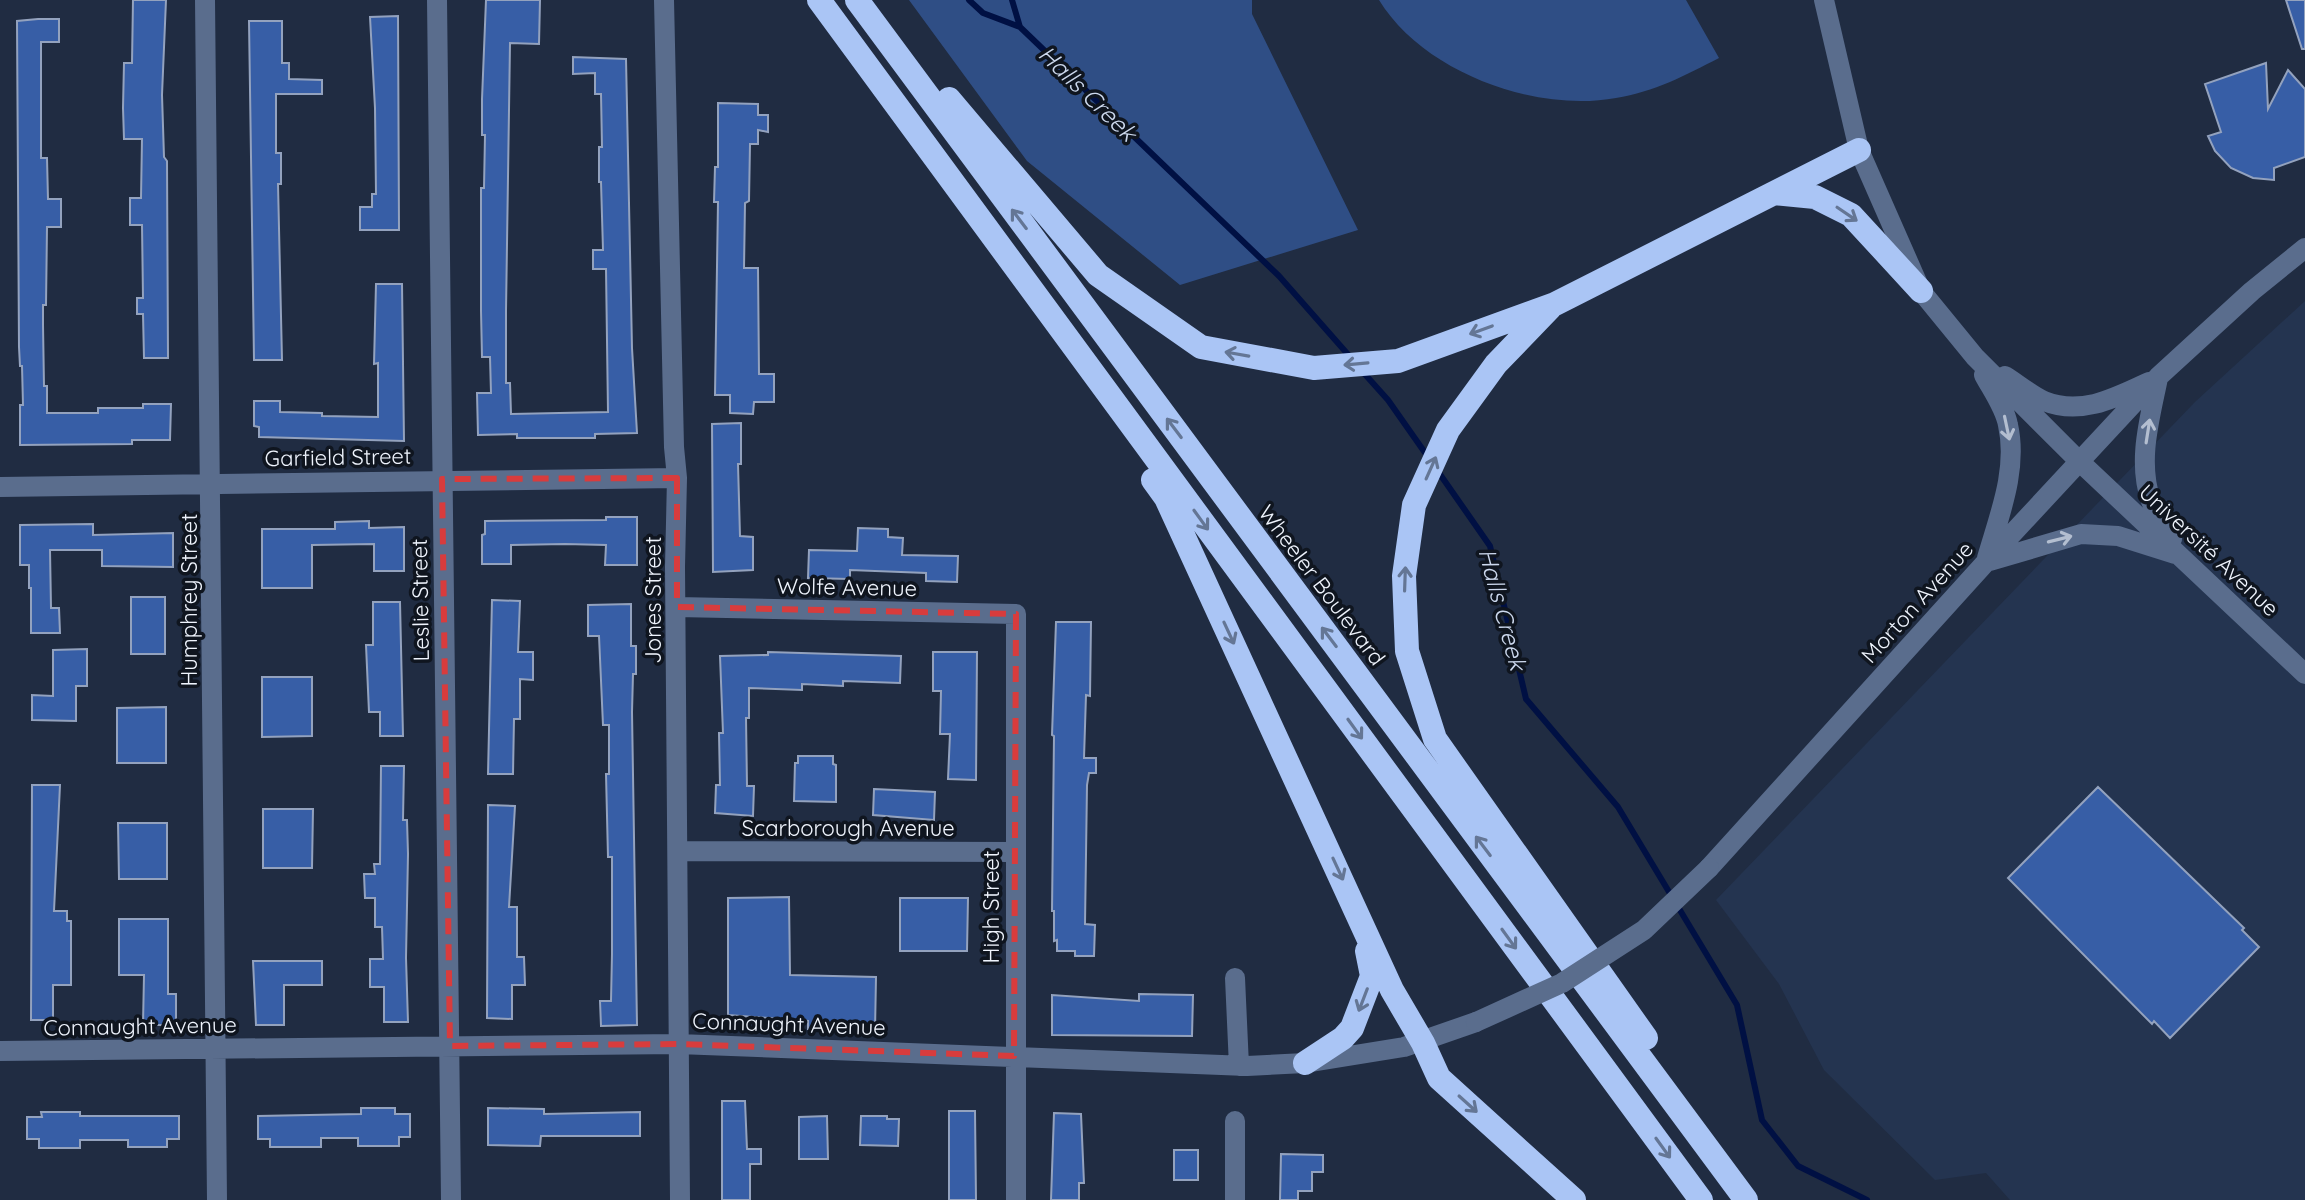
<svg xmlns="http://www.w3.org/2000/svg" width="2305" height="1200" viewBox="0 0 2305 1200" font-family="Quicksand,sans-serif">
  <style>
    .built { fill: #243450 }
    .green { fill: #2f4e85 }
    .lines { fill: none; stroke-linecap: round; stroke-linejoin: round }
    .stream { stroke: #001043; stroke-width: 6 }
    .building { fill: #375ea6; stroke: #93a2be; stroke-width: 2 }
    .minor { stroke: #5a6d8d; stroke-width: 20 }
    .highway { stroke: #aac5f5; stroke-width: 24 }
    .minor-bridge { stroke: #5a6d8d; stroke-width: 20 }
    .oneway { stroke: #647695 }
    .oneway2 { stroke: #b3bed0 }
    .marked { fill: none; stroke: #d83c3d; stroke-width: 6; stroke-dasharray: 16 10; stroke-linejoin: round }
    .labels { text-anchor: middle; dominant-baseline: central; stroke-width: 7; stroke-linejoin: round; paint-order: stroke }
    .street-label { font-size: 22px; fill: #eff4fd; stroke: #0f151f }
    .water-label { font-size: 24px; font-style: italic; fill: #ccd8ed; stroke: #0f151f }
  </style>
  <rect width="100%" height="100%" fill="#202c42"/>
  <path class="built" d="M2305 301V1200H2010L1986 1173 1935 1180 1824 1070 1779 984 1716 900 2195 402Z"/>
  <path class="green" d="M909 0H1252V14L1358 230 1180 285 1027 161Z
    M1379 0H1686L1719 58C1686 75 1654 92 1616 98 1535 113 1423 72 1379 0Z"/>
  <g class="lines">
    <path class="stream" d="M969 0 983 13 1020 27 1279 276 1352 359
      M1012 0 1020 27
      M1362 371 1388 400 1428 457
      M1437 470 1490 546 1526 699 1618 807 1737 1005 1762 1120 1798 1166 1867 1200"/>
  </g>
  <path class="building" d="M133 0H166L162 95 164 157 167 161 168 358H144L143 314H137V298H143L142 225H130V198H141L142 139H124L123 108 124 63H132Z
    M486 0H540L539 44 510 43 506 311V383H510L511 414 608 412 606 269H593V250H603L601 182H599V147H602L601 94H595V73L573 74V57L626 59 632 348 637 433 595 434V438H517V434L478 435 477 393H491L490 357H482L481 311V188H484L485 135H482V99Z
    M2286 0H2305V49H2302Z
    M398 16 399 230H360V207H372V194H376L375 108 370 17Z
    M38 19H59V42H41V158H47L48 199H61V227H47L46 305H43V325L44 386H47V413H98V408H143V404H171L170 440H132V444L20 445V405H23L22 366H20L19 347 17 21Z
    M249 21H282V63H289V79L322 80V94H276V153H281V184H278L282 360H254Z
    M2266 63 2268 109 2288 70 2305 89V157L2274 168V180L2253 178 2231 168 2215 151 2208 136 2221 132 2205 84Z
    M718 103 758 104V115H768V132L758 130V144H750L749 201 745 203 744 268H758L759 374H774V402H754L753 414 730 413V395H715L718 202H714L715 167H718Z
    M376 284H402L404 441 259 437V427L254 426V401H280V412L322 413V416L378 417V363L374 364Z
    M741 423V464H738L740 536 753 537V570L713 572 712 424Z
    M606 517H637V565H605L606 545 565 544 511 545V564H482V535L485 534V521L606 520Z
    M369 521V528L404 527V571H374V544L312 545V588H262V529H335V522Z
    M93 524V535L173 533V567L102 566V550H50L51 608H59L60 633H31V588H29V565H20V525Z
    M858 528 888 529V537L903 538 902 555 958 556 957 582 926 581V573L850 570V579L808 578 809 550 857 551Z
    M131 597H165V654H131Z
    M492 600 520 601 518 652H533V680L520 679V719H514L513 774H488Z
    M373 602H400L403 736H380V712H369L366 645H373Z
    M631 604V646H636V674H633L632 712 637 1025 601 1026 600 1001H611L612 954V857H608L606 774H609V725H603L599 636H588V605Z
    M1056 622H1091L1090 696 1086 695 1084 758H1096V773H1089L1087 785 1085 924 1095 925 1094 956H1075V951H1057V940L1054 941V911H1052L1054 736 1052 735Z
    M87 649V686H76V721L32 720V695L53 696V650Z
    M768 652 901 656 900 683 843 681V686L802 684V690L749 688V718H746L747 786H754L753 816 715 813 716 785H720L719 733H723L720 656 768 655Z
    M933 652H977L976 780 948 779 950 734H940L941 691H933Z
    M262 677H312V736L262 737Z
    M166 707V763H117V708Z
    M798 756H833V764L836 765V802L794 801 795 763H798Z
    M381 766H404L403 820H407L408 854 406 958 408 1022H384V987H370V959H383L382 927H375V898H365L364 874H375L374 864H380Z
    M32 785H60L54 911H67V921H71V985H53V1020H31Z
    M2098 787 2244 928 2242 930 2259 947 2170 1038 2154 1021 2152 1024 2008 878Z
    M874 789 935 792 934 820 873 815Z
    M488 805 515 806 509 907H517V957H524L525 985H512V1019L487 1018Z
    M263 809H313L312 868H263Z
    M118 823H167V879H119Z
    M789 897 790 975 876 977 875 1031 808 1029V1021L728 1015V898Z
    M900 898H968L967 951H900Z
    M119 919H168V994H176V1025H143L144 975H119Z
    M253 961H322V985H284V1025H256Z
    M1139 994 1193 995 1192 1036 1052 1035V995L1139 1001Z
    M722 1101H745L747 1149H761V1164H750V1200H722Z
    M361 1108H395V1114H410V1137H399V1146H358V1138H321V1147H270V1139H258V1116L361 1114Z
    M488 1108 544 1109V1114L640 1112V1136H541L540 1146 488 1145Z
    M949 1111H975L976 1200H949Z
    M41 1112H80V1116H179V1139H167V1147H128V1140H80V1148H39V1139H27V1117H42Z
    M1054 1113 1081 1114 1084 1183H1079V1200H1051Z
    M827 1116 828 1159H799V1117Z
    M861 1116H887V1119H899L898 1146 860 1145Z
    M1174 1150H1198V1180H1174Z
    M1281 1154 1323 1155V1172H1312V1191H1298V1200H1280Z"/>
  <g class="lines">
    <path class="minor" d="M205 0 217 1200
      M437 0 451 1200
      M664 0 674 447 677 478 675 567 680 1200
      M1824 0 1859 150 1921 291 1975 357 2080 462 2305 674
      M1984 375C1992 390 2005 408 2008 425 2018 470 1999 516 1987 558
      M2005 376C2018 384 2031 395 2044 401 2081 416 2115 398 2149 382
      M2158 378C2150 418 2137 461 2151 501 2156 514 2165 526 2172 539
      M0 487 677 478
      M1990 561 2081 534 2118 536 2175 554
      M677 607 1016 614V1200
      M679 851 1016 852
      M1709 868 1986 562 2158 377 2252 291 2305 248
      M1235 978 1239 1066
      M0 1051 678 1044 1247 1066 1305 1063 1404 1047 1476 1022
      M1235 1121V1200"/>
    <path class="highway" d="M819 0 1701 1200
      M857 0 1746 1200
      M949 99 1098 275 1201 347 1314 368 1398 361 1555 304 1859 150
      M1774 193 1815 197 1851 215 1921 291
      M1550 308 1496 364 1448 430 1414 505 1404 576 1407 651 1435 739 1646 1038
      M1153 480 1166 498 1392 990 1423 1043 1439 1078 1574 1200
      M1305 1063 1343 1038 1352 1028 1372 976 1367 951"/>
    <path class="minor-bridge" d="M1476 1022 1562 983 1644 930 1709 868"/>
  </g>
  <defs><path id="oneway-shaft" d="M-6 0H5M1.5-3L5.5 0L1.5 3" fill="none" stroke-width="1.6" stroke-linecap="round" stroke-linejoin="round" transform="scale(2)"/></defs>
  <g class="oneway">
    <use href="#oneway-shaft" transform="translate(1847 214) rotate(34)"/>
    <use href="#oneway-shaft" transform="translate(1019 219) rotate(-127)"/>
    <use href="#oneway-shaft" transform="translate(1481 330) rotate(160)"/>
    <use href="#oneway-shaft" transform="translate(1237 354) rotate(-170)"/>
    <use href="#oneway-shaft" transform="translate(1356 364) rotate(175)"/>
    <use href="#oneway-shaft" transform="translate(1174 428) rotate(-127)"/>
    <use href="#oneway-shaft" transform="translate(1431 468) rotate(-66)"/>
    <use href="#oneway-shaft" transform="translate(1201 520) rotate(54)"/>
    <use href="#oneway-shaft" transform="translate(1405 579) rotate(-88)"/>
    <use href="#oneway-shaft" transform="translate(1229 633) rotate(65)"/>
    <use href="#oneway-shaft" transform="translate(1329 637) rotate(-127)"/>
    <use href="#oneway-shaft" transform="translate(1355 729) rotate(54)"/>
    <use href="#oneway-shaft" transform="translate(1483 846) rotate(-127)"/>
    <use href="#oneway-shaft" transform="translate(1338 869) rotate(65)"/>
    <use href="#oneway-shaft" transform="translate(1509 939) rotate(54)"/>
    <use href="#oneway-shaft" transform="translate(1363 1000) rotate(111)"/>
    <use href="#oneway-shaft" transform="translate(1468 1104) rotate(42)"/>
    <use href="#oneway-shaft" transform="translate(1663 1148) rotate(54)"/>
  </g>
  <g class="oneway2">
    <use href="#oneway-shaft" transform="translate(2007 428) rotate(78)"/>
    <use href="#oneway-shaft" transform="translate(2148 431) rotate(-81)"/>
    <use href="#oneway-shaft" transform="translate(2060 539) rotate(-14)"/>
  </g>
  <path class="marked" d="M677 478V607L1016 614 1014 1056 678 1044 450 1046 442 479Z"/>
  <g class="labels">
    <g class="street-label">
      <text transform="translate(338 457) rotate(-1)">Garfield Street</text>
      <text transform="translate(2209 550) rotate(43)">Université Avenue</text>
      <text transform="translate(1322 585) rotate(53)">Wheeler Boulevard</text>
      <text transform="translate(847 587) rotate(1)">Wolfe Avenue</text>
      <text transform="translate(189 600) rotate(-90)">Humphrey Street</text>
      <text transform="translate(420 600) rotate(-91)">Leslie Street</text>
      <text transform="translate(653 600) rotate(-90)">Jones Street</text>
      <text transform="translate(1917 602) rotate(-48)">Morton Avenue</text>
      <text x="848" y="828">Scarborough Avenue</text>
      <text transform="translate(991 907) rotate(-90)">High Street</text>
      <text transform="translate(789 1024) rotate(2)">Connaught Avenue</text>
      <text transform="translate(140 1026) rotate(-1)">Connaught Avenue</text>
    </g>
    <g class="water-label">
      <text transform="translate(1088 93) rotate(44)">Halls Creek</text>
      <text transform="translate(1503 609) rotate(75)">Halls Creek</text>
    </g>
  </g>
</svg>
